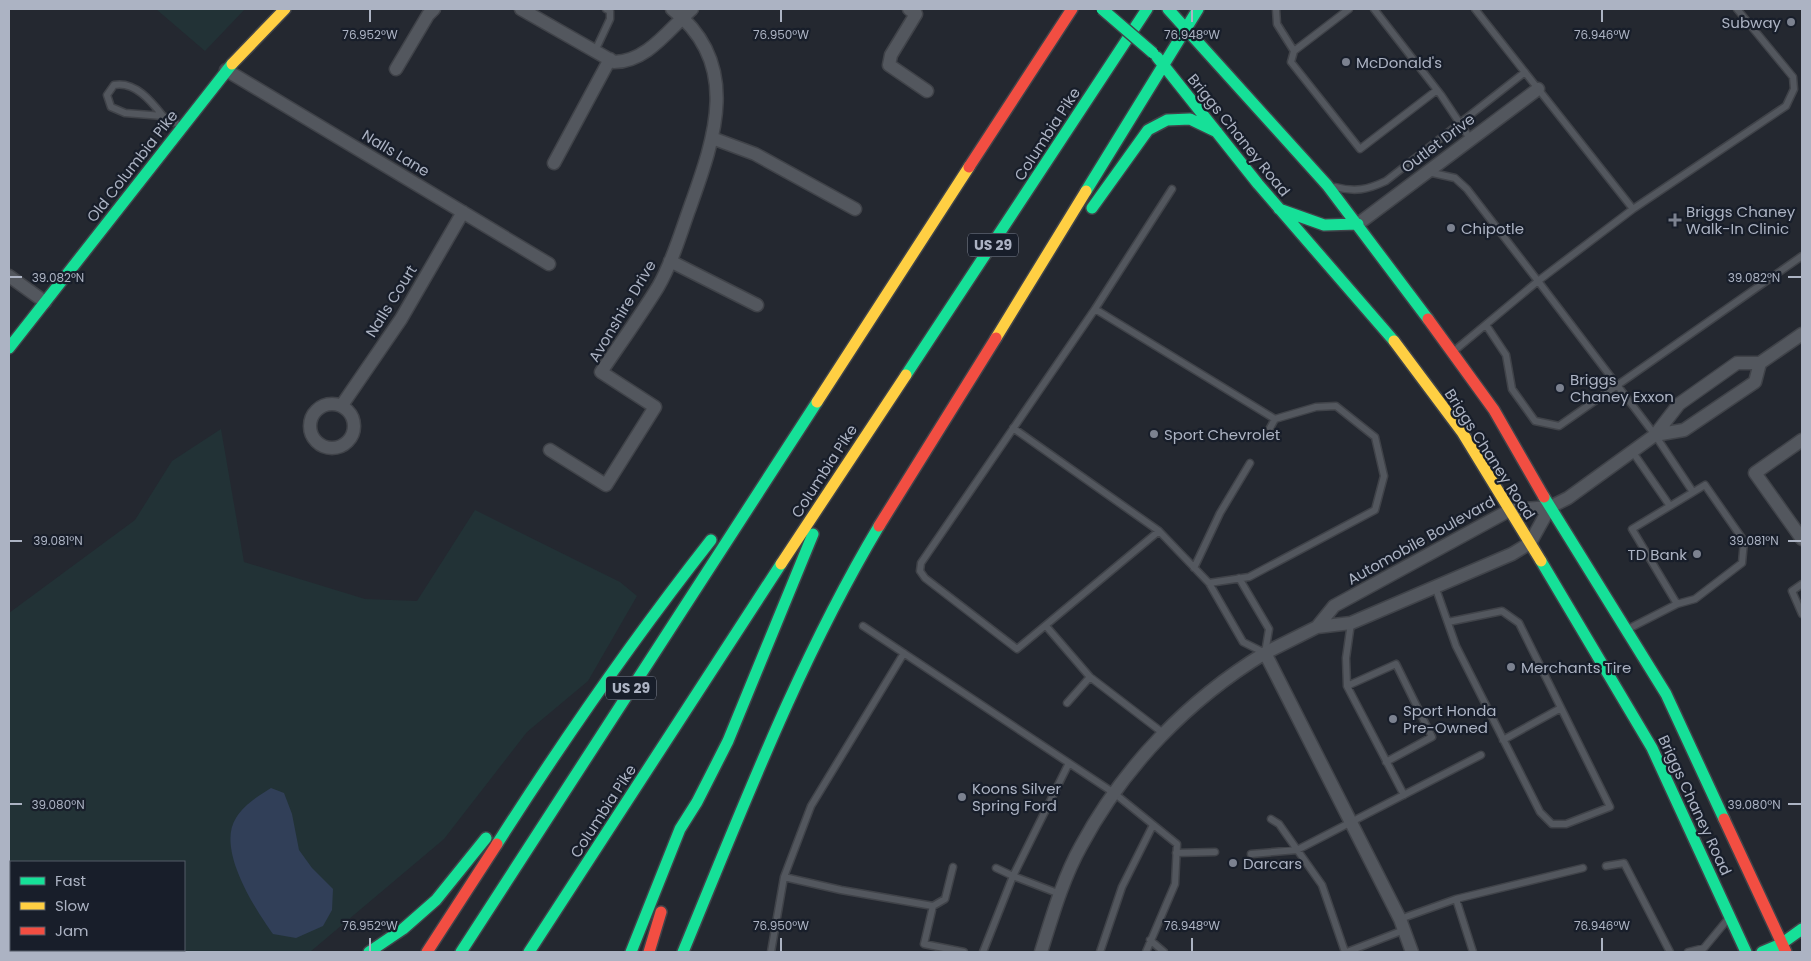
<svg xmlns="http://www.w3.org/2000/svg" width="1811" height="961" viewBox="0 0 1811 961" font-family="Poppins,sans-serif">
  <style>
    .green { fill: #223236; fill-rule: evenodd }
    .water { fill: #313f58 }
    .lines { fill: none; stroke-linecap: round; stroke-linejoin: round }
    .lane-casing { stroke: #404349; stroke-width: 9 }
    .street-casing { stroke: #404349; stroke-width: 15 }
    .fast-casing { stroke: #404349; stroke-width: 14 }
    .slow-casing { stroke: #404349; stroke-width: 14 }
    .jam-casing { stroke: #404349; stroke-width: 14 }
    .lane { stroke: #53575e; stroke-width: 6 }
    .street { stroke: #53575e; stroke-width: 12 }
    .fast { stroke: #16e098; stroke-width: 11 }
    .slow { stroke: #ffcf43; stroke-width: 11 }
    .jam { stroke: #f24e42; stroke-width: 11 }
    .fast-bridge-casing { stroke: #404349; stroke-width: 14; stroke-linecap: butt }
    .fast-bridge { stroke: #16e098; stroke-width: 11 }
    .ticks { fill: none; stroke: #acb3c3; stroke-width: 2 }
    .poi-dot { fill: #7c8290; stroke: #181e2a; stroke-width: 2 }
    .labels { text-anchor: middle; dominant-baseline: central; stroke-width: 4.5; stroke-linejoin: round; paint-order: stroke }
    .shield { fill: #181e2a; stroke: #808695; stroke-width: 1 }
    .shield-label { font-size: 14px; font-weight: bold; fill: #acb3c3 }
    .poi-label { font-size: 15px; fill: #acb3c3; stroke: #181e2a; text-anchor: start }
    .street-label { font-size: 15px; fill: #acb3c3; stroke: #181e2a }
    .ticks-label { font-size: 12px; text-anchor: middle; fill: #acb3c3; stroke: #181e2a; stroke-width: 4.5; stroke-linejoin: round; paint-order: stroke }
  </style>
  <rect width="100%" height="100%" fill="#242830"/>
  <path class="green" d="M156 9H245L205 51Z
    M221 429 244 562 365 599 417 601 475 510 620 582 637 596 588 681 527 732 444 839 310 952H9V613L135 520 172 461ZM11 862H184V950H11Z"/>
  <path class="water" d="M271 788 284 793 292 814 299 850 312 868 333 889 332 910 323 926 296 938 273 934C255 909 216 849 236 818 244 805 258 796 271 788Z
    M9 917 11 918V950H56L58 952H9Z"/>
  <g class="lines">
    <g class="lane-casing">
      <path id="lane" d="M1276 9 1277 24 1294 51
        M1349 9 1294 51 1291 62 1360 149 1437 90
        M1374 9 1441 95 1471 140
        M1475 9 1633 209 1538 281 1655 435 1693 492
        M595 51 610 19V11L606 9
        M163 116C151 101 135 81 114 85L107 95 111 107 125 113 163 116 181 126
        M1428 172 1455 178 1467 189 1538 281 1454 351
        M1335 187C1355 192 1367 190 1386 181L1525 72
        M1172 189 1095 309 1275 419 1316 407 1336 406 1375 437 1384 476 1375 510 1249 577 1209 583
        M1633 209 1786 106 1794 89 1793 77 1737 9
        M1095 309 921 563 920 571 925 578 1017 649 1159 531
        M1486 325 1506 355 1512 389 1535 421 1559 426 1802 256
        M1013 428 1159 531 1209 583 1243 642 1265 653 1269 629 1239 578
        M1270 428 1275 419
        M1632 451 1670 506
        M1194 568 1220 513 1250 463
        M1802 584 1792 591 1802 614
        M1435 586 1456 646 1540 812 1552 824H1566L1610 807 1519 623 1502 611 1448 622
        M1351 623 1346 658 1347 686 1404 795
        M863 626 1114 793 1177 844 1175 884 1146 952
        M1046 626 1090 677 1163 733
        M1628 629 1677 604 1632 529 1705 485 1744 541 1742 563 1695 599 1677 604
        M1347 686 1396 664 1432 737 1386 762
        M1067 703 1090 677
        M1503 740 1561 708
        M1271 819 1279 824 1322 885 1345 952
        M1176 853 1215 852
        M1251 854 1297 850 1481 755
        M1606 866 1624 863 1670 952
        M996 868 1013 876 1069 763
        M784 877 841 890 933 906 945 899 953 867
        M1456 899 1473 952
        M933 906 924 944 964 952
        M1400 919 1456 899 1583 868
        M1150 940 1164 952
        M771 952 784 877 811 806 904 653
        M983 952 1013 876 1060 894
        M1100 952 1122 887 1153 825
        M1347 952 1404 930
        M1688 952 1704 948 1728 919"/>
    </g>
    <g class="street-casing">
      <path id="street" d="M521 9 614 62C647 62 669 29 692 9
        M909 9 916 14 891 55 889 65 927 91
        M396 69 428 15 434 9
        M226 70 549 264
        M712 138 755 154 855 209
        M554 163 610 59
        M1358 224 1538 89
        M670 261 757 305
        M9 276 45 302
        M310 426a22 22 0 1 1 44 0a22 22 0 1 1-44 0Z
        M342 405 401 319 463 212
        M1655 435 1684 430 1755 382 1760 363
        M1802 440 1755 473 1802 539
        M550 450 606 485 655 407 601 372C620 344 640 316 658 287 672 263 680 235 689 210 714 140 743 64 672 9
        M1317 627 1334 606 1510 510 1550 507 1568 498 1655 435 1679 404 1737 363H1760L1802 334
        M1265 653 1317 627 1351 623 1512 554 1530 543 1550 507
        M1041 952C1052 917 1063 878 1081 846 1124 766 1188 700 1265 653L1400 919 1412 952"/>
    </g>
    <g class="fast-casing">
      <path id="fast" d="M1168 9 1327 185 1428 319
        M1157 57 1258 184 1394 341
        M1086 191 1198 9
        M1092 208 1148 130 1167 120 1190 119 1217 132
        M1279 209 1324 225 1358 224
        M9 348 232 64
        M906 375 1147 9
        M1544 497 1666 694 1724 819
        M1541 561 1652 748 1746 952
        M497 844C564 739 634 638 711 540
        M369 952 403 929 436 900 486 838
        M461 952 817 402
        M529 952 781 564
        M631 952 680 829 697 802 728 741 813 534
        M683 952C743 807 799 660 879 526
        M1762 952 1781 944 1802 929"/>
    </g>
    <g class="slow-casing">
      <path id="slow" d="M232 64 285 9
        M996 338 1086 191
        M1394 341 1462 432 1541 561
        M817 402 969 167
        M781 564 906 375"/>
    </g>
    <g class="jam-casing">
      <path id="jam" d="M969 167 1072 9
        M1428 319 1494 410 1544 497
        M879 526 996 338
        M1724 819 1786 952
        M427 952 497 844
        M649 952 661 912"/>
    </g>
    <use href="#lane" class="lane"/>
    <use href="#street" class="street"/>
    <use href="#fast" class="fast"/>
    <use href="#slow" class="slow"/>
    <use href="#jam" class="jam"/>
    <g class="fast-bridge-casing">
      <path id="fast-bridge" d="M1102 9 1153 53"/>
    </g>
    <use href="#fast-bridge" class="fast-bridge"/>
  </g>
  <path class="ticks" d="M370 10V22M781 10V22M1192 10V22M1602 10V22M10 277H22M1788 277H1801M10 541H22M1788 541H1801M10 804H22M1788 804H1801M370 938V951M781 938V951M1192 938V951M1602 938V951"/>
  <g class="poi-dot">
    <circle cx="1791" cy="22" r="5"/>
    <circle cx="1346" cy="62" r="5"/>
    <path d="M1672.5 212.5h5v5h5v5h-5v5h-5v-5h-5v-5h5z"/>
    <circle cx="1451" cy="228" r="5"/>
    <circle cx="1560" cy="388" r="5"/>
    <circle cx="1154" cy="434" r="5"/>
    <circle cx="1697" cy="554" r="5"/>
    <circle cx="1511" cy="667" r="5"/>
    <circle cx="1393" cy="719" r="5"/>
    <circle cx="962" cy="797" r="5"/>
    <circle cx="1233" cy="863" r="5"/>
  </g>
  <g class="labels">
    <g class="shield">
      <rect x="968" y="233.5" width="50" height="23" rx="4"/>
      <rect x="606" y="676.5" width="50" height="23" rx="4"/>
    </g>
    <g class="shield-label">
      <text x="993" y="245">US 29</text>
      <text x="631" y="688">US 29</text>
    </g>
    <g class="poi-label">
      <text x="1781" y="22" text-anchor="end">Subway</text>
      <text x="1356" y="62">McDonald's</text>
      <text x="1686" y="211">Briggs Chaney<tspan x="1686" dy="17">Walk-In Clinic</tspan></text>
      <text x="1461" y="228">Chipotle</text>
      <text x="1570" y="379">Briggs<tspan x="1570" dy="17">Chaney Exxon</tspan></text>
      <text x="1164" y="434">Sport Chevrolet</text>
      <text x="1687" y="554" text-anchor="end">TD Bank</text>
      <text x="1521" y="667">Merchants Tire</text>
      <text x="1403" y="710">Sport Honda<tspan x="1403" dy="17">Pre-Owned</tspan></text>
      <text x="972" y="788">Koons Silver<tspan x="972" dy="17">Spring Ford</tspan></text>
      <text x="1243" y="863">Darcars</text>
    </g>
    <g class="street-label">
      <text transform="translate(1047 134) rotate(-57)">Columbia Pike</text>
      <text transform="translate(1239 135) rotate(51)">Briggs Chaney Road</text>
      <text transform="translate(1438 143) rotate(-37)">Outlet Drive</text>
      <text transform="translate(396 153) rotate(31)">Nalls Lane</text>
      <text transform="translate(132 166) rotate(-52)">Old Columbia Pike</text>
      <text transform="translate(391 301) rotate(-58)">Nalls Court</text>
      <text transform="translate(622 311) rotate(-59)">Avonshire Drive</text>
      <text transform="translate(1490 454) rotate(57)">Briggs Chaney Road</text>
      <text transform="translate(824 471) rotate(-57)">Columbia Pike</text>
      <text transform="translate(1421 540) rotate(-29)">Automobile Boulevard</text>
      <text transform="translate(1695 805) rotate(65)">Briggs Chaney Road</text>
      <text transform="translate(603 811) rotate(-57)">Columbia Pike</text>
    </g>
  </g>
  <g class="ticks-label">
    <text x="370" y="39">76.952°W</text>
    <text x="781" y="39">76.950°W</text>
    <text x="1192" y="39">76.948°W</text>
    <text x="1602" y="39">76.946°W</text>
    <text x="58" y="282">39.082°N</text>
    <text x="1754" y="282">39.082°N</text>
    <text x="58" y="545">39.081°N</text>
    <text x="1754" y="545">39.081°N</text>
    <text x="58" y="809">39.080°N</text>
    <text x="1754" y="809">39.080°N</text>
    <text x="370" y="930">76.952°W</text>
    <text x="781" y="930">76.950°W</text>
    <text x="1192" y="930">76.948°W</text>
    <text x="1602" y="930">76.946°W</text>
  </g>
  <rect width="1811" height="961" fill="none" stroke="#acb3c3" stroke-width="20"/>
  <rect x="10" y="861" width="175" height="90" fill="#181e2a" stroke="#535a67"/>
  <rect x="20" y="877" width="25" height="8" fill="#16e098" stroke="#535a67"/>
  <text x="55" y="886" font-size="15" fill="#acb3c3">Fast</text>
  <rect x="20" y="902" width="25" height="8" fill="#ffcf43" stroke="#535a67"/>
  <text x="55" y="911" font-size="15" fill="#acb3c3">Slow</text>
  <rect x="20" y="927" width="25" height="8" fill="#f24e42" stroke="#535a67"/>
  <text x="55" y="936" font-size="15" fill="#acb3c3">Jam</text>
</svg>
